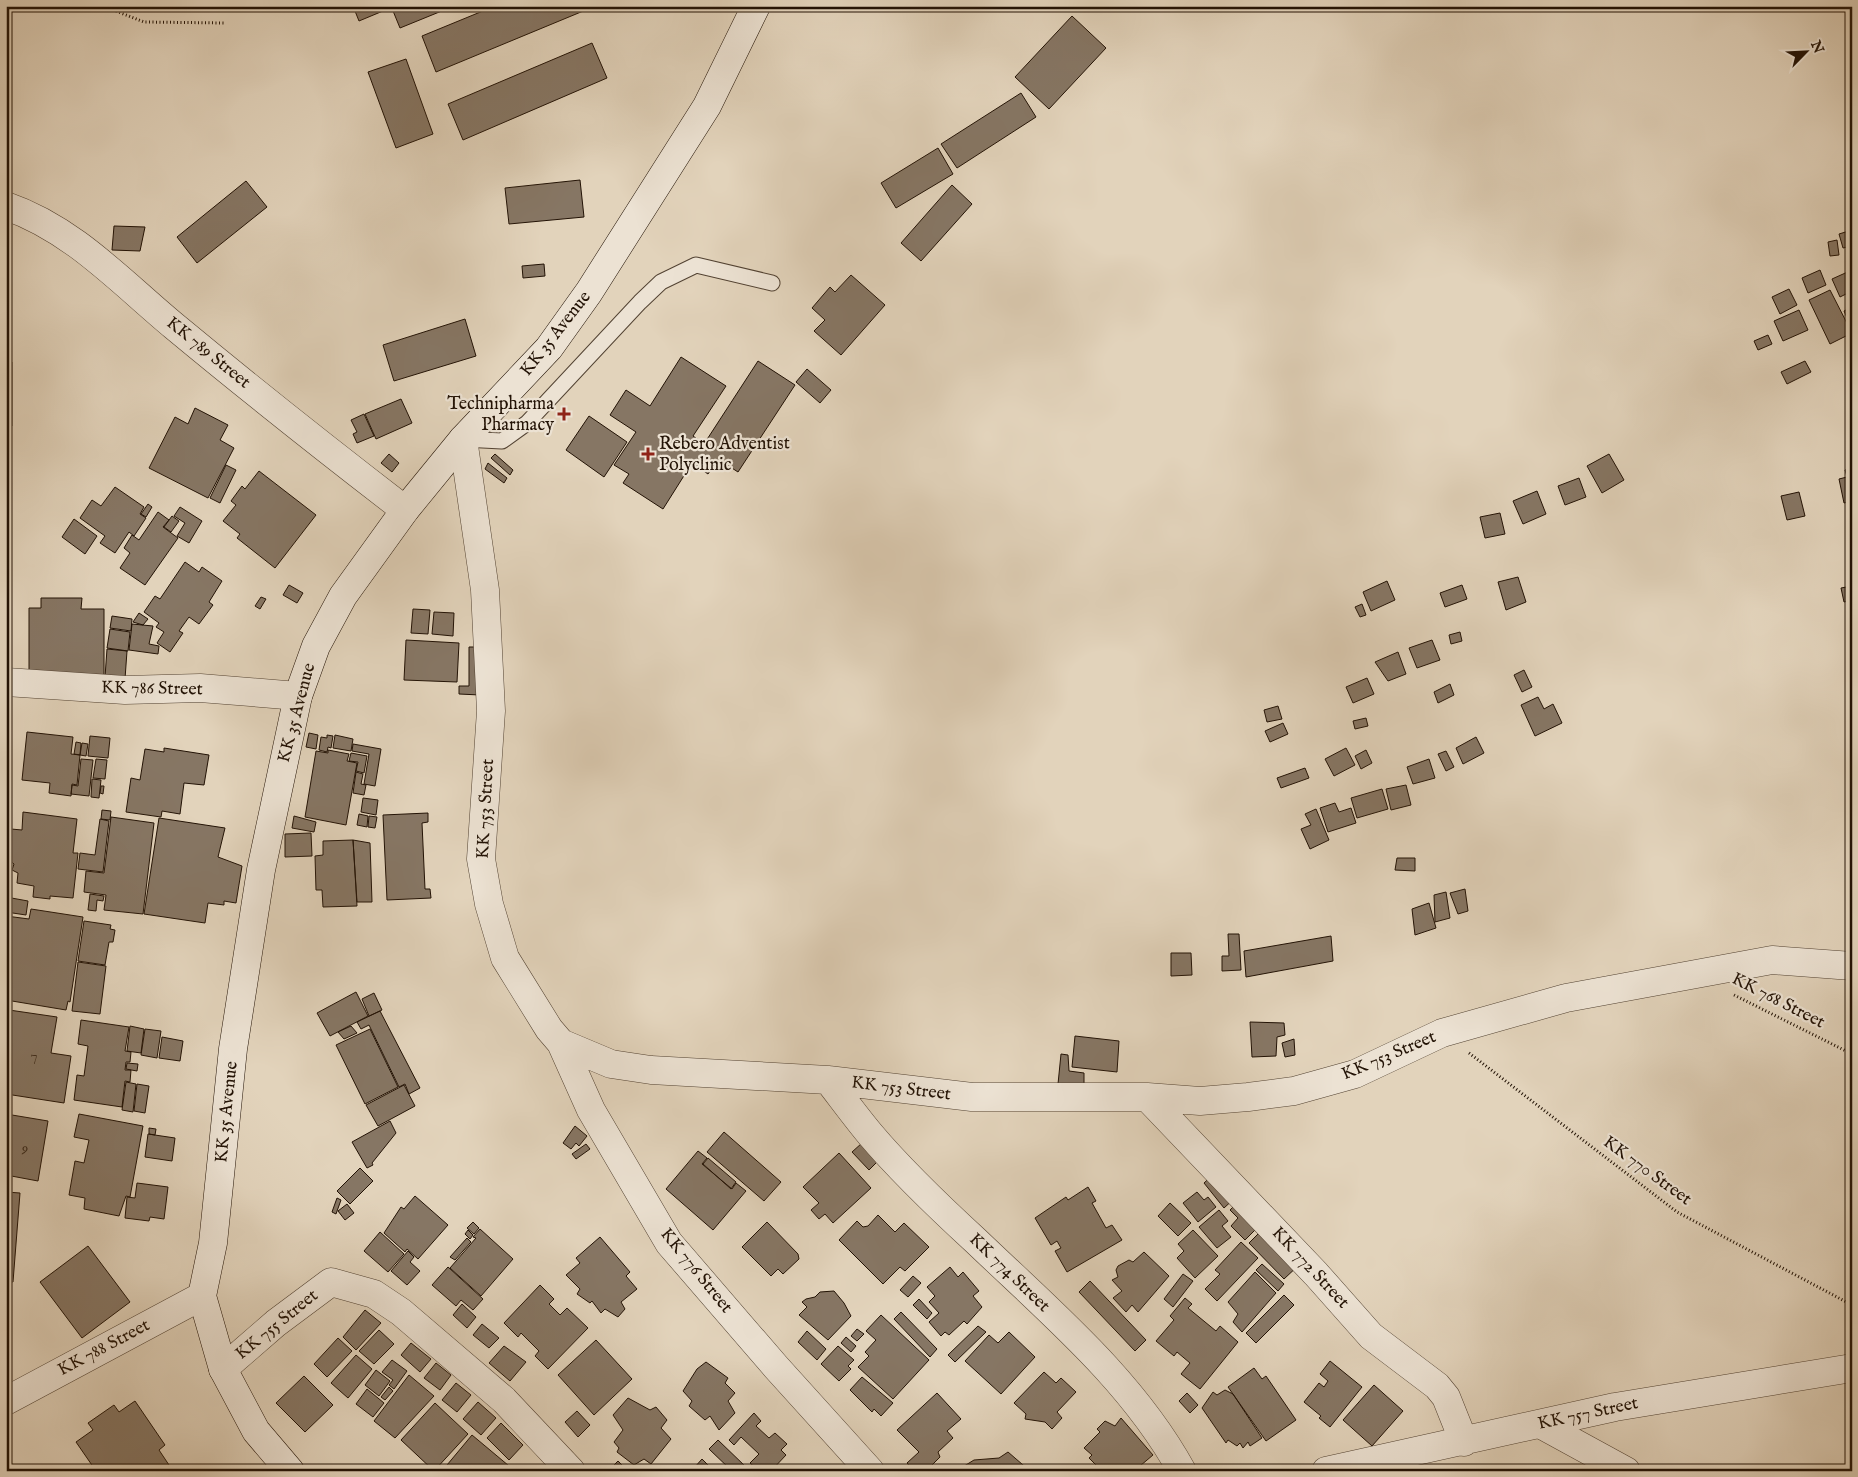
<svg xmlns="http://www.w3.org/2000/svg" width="1858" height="1477" viewBox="0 0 1858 1477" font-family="'IM FELL English',serif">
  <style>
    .building { fill: #867664; stroke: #221205 }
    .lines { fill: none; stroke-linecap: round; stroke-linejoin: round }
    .service-casing { stroke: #524232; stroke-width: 17 }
    .minor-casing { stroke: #524232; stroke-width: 29 }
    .secondary-casing { stroke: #221205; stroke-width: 29 }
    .path { stroke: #221205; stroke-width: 3; stroke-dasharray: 1 2.5; stroke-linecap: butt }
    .service { stroke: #ece2d3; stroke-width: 15 }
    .minor { stroke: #ece2d3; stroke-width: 28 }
    .secondary { stroke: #ece2d3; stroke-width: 28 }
    .poi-dot { fill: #8f2418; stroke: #ece2d3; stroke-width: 2 }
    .labels { text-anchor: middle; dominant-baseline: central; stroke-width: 4.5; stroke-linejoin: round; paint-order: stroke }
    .number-label { font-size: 15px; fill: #3b2b1d }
    .street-label { font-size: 18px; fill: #221205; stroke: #ece2d3 }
    .poi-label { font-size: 18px; fill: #221205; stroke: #ece2d3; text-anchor: end }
  </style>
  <rect width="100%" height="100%" fill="#e2d3bb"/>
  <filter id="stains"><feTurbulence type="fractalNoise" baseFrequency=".004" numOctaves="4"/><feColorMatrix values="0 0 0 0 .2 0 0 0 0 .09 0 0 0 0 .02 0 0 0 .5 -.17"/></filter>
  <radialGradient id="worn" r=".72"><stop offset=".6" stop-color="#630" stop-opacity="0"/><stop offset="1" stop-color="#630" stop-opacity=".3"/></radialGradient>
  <path class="building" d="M353 6H382L383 11 359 21Z
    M391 6H454L400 28Z
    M495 6H593V7L436 72 422 36Z
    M1072 16 1106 48 1049 109 1015 77Z
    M592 43 607 78 463 140 448 104Z
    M406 59 433 134 396 148 368 72Z
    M1021 93 1036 117 957 168 941 144Z
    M938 148 953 174 896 208 881 183Z
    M580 180 584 217 509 224 505 188Z
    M246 181 267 207 197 263 177 237Z
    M952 185 972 204 921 261 901 243Z
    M114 226 145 227 140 251 112 250Z
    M1852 230V246L1843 248 1839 234Z
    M1837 240 1839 255 1830 256 1828 242Z
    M544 264 545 276 523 278 522 266Z
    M1820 270 1826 285 1808 293 1802 278Z
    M1852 270V291L1840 297 1832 279Z
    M851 275 885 305 841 355 814 331 825 320 812 308 830 287 835 292Z
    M1789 289 1797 305 1780 314 1772 297Z
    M1830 290 1852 333 1830 344 1809 300Z
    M1852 307V327H1851L1844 311Z
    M1799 310 1808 330 1783 341 1774 321Z
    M465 319 476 356 394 381 383 345Z
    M1768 335 1772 344 1758 350 1754 341Z
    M681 357 726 386 693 436 704 444 758 361 795 385 738 472 718 459 708 474 692 463 663 509 623 483 629 474 614 465 636 432 610 415 626 390 650 406Z
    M1805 361 1811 372 1787 384 1781 372Z
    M6 362H12V426H6Z
    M807 369 831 390 820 403 796 382Z
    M401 399 412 423 376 439 365 414Z
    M195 408 228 425 220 440 234 448 208 498 149 468 175 417 188 424Z
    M364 414 374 436 357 443 353 434 357 432 351 420Z
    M589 416 627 442 604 477 566 450Z
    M389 454 399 463 392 472 381 463Z
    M495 454 513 470 510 475 491 458Z
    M1609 454 1624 480 1602 493 1587 466Z
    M488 463 507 478 504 483 485 469Z
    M226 465 236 470 220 503 210 498Z
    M1852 468V501L1844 503 1839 479 1847 477 1845 470Z
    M259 471 316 515 275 568 237 538 240 534 223 521 236 505 231 501 242 486 245 489Z
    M1579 478 1586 497 1565 505 1558 486Z
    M115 487 144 507 140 514 146 518 134 536 129 532 115 553 100 543 105 536 80 518 92 500 101 506Z
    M1537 491 1546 514 1523 524 1513 501Z
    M1799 492 1805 516 1787 520 1781 496Z
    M148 504 152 507 146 517 141 514Z
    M180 507 202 521 189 543 177 536 185 523 174 516Z
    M158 512 169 520 163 527 178 538 145 585 120 568 130 553 124 548 132 535 139 540Z
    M1500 513 1505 534 1485 538 1480 517Z
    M172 516 179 521 171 532 164 527Z
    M74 519 97 536 85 554 62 537Z
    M1850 525H1852L1851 549Z
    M185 562 199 572 202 567 222 581 209 602 213 605 199 624 189 617 179 631 183 633 170 652 157 643 164 632 156 627 159 623 144 612 155 596 160 599Z
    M1518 577 1526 602 1506 610 1498 582Z
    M1387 581 1395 600 1371 611 1363 592Z
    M289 585 303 593 297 603 283 595Z
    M1462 585 1467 599 1445 607 1440 593Z
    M1852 586V600L1844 602 1841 588Z
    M261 597 266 599 260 609 255 606Z
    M41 598H82L81 609H104V680L29 679V608H41Z
    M1362 604 1366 615 1360 617 1355 607Z
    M413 609 430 610 428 634 411 633Z
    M434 612 454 613 453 636 432 634Z
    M139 613 148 619 143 625 133 622Z
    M112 616 132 619 131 631 110 628Z
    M132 624 153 626 149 644 159 646 158 654 129 650Z
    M110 629 130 632 128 651 107 648Z
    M1460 632 1462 641 1451 644 1449 635Z
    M406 640 459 643 457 682 404 680Z
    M1432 640 1440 660 1417 668 1409 648Z
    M469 647H480V695L459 694V686H469Z
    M107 649 127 651 125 679 105 677Z
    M1398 652 1406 674 1388 681 1375 662Z
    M1524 670 1532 687 1522 692 1514 675Z
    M1367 678 1374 694 1353 703 1346 687Z
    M1450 684 1454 695 1438 703 1434 692Z
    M1538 697 1544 709 1553 704 1562 723 1535 736 1521 705Z
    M1278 706 1282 719 1267 722 1264 710Z
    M1366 718 1368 726 1355 729 1353 721Z
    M1283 723 1288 734 1270 742 1265 731Z
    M27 732 73 737 71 754 80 755 77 785 72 784 71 796 49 793 50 783 22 780Z
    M309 733 318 735 316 749 306 747Z
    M327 735 333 736 331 748 328 747 327 752 319 750 321 737 327 738Z
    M335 735 353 739 351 751 333 748Z
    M90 736 110 738 108 758 88 756Z
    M1476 737 1484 753 1463 764 1456 748Z
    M76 742 81 743 80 755 74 754Z
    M82 743 88 744 86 756 80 755Z
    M353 744 381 749 375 786 364 784 369 754 352 751Z
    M164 748 209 755 204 785 184 783 180 814 162 811 161 817 126 812 131 778 140 780 145 749 164 752Z
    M1346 748 1355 765 1334 776 1325 759Z
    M328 750 349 754 347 761 357 763 346 825 305 817 316 751 328 753Z
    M1366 750 1372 763 1361 769 1355 756Z
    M1446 751 1454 767 1446 771 1438 754Z
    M351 753 367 756 364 773 356 771 358 762 349 761Z
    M81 759 93 760 89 796 71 794 72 785 78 786Z
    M96 759 107 760 105 779 93 778Z
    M1429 759 1435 778 1413 784 1407 767Z
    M1305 768 1309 778 1281 788 1277 778Z
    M356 772 363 774 361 784 366 785 364 795 353 793Z
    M92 779 101 780 99 798 91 797Z
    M1406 785 1411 805 1391 810 1386 789Z
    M101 786H104L103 794 100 793Z
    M1382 789 1388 809 1357 818 1351 798Z
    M363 798 378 800 376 815 361 812Z
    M1335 803 1339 812 1351 808 1356 823 1328 832 1320 808Z
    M1316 809 1329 840 1310 849 1301 829 1311 825 1305 814Z
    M102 810 111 811 110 820 101 819Z
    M23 812 77 819 73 853H78L73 898 50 896V899L33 897 34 886 17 883 18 873 12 870 14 864 9 860 6 840 11 829 22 830Z
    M428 813V822L422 823 425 889H430L431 898 387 900 383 815Z
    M359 814 368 816 367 827 357 825Z
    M294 816 316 822 314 832 292 828Z
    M369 816 377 817 375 828 368 827Z
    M111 817 154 823 143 914 104 910 106 895 84 892 86 871 104 873Z
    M159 818 225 828 218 857 242 866 236 903 224 901V905L208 903 205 923 144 914Z
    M100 819 109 821 103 872 78 869 80 853 95 855Z
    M311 833 312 856 285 857V834Z
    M353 840 357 906 323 907 322 890H316L315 856 323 855V841Z
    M353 840 370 843 372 902H357Z
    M1397 858H1415V871L1395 870Z
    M1465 889 1468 911 1458 914 1450 893Z
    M1446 892 1450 918 1435 922 1434 895Z
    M90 894 104 896 103 901 97 900 96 911 88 910Z
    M6 897 28 901 26 915 6 912Z
    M1429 903 1436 928 1415 935 1412 909Z
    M31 909 83 917 70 1002 68 1001 66 1010 6 1000V916L29 919Z
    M84 921 111 925 110 929 115 930 113 942H109L105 965 78 961Z
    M1228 934H1239L1241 970 1222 971V956H1229Z
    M1331 936 1333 961 1246 977 1244 951Z
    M1171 953H1191L1192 975 1171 976Z
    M78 962 106 966 100 1014 72 1011Z
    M356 992 368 1016 330 1036 317 1013Z
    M374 993 382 1010 369 1016 362 999Z
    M9 1010 57 1017 51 1053 71 1056 64 1103 6 1094V1022Z
    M380 1011 420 1088 409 1094 405 1084 399 1087 369 1025 361 1029 357 1022Z
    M81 1020 129 1027 125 1051 131 1052 130 1062H126L125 1070H131L130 1082 125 1081 122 1107 74 1100 77 1075 84 1076 88 1046 78 1044Z
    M1250 1022 1284 1023 1285 1035 1277 1037 1276 1056 1252 1057Z
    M130 1026 144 1029 141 1053 127 1051Z
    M351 1026 357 1033 344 1039 338 1032Z
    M145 1029 161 1031 157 1058 141 1055Z
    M370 1029 398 1087 365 1104 336 1045Z
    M1075 1036 1119 1041 1117 1072 1072 1067Z
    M162 1037 183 1041 180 1061 159 1058Z
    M1294 1039 1295 1055 1285 1057 1282 1043Z
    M1061 1054 1068 1055 1069 1071 1084 1073V1084H1058Z
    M127 1063 138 1064 137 1071 126 1069Z
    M126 1082 136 1084 133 1112 122 1110Z
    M137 1084 149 1086 145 1113 134 1111Z
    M404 1085 415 1106 378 1126 366 1105Z
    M6 1114 48 1121 38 1181 6 1175Z
    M79 1114 143 1126 130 1197 126 1196 119 1216 84 1209 85 1198 69 1195 75 1161 84 1163 89 1140 74 1137Z
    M390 1121 396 1133 372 1163 373 1165 367 1168 352 1142Z
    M575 1126 587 1136 579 1146 576 1143 571 1149 563 1143Z
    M149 1128 156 1129 155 1135 149 1134Z
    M724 1132 781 1182 764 1201 707 1152Z
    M148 1134 175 1138 172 1161 145 1157Z
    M862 1143 878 1161 869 1170 852 1152Z
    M586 1144 590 1149 576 1159 572 1154Z
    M698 1151 707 1158 702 1164 732 1189 736 1183 746 1191 713 1230 666 1189Z
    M839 1153 871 1188 833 1223 825 1214 819 1219 811 1210 819 1203 803 1187Z
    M708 1158 736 1182 731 1189 703 1164Z
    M360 1168 373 1181 350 1204 337 1191Z
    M1216 1172 1236 1197 1224 1208 1204 1183Z
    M137 1183 168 1187 164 1219 150 1217 149 1221 125 1218 127 1197 135 1198Z
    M1088 1187 1096 1201 1092 1203 1106 1228 1112 1225 1122 1240 1067 1272 1055 1251 1061 1248 1057 1241 1051 1245 1035 1218 1066 1197 1068 1200Z
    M6 1192 20 1193 13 1282H6Z
    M1197 1192 1204 1200 1208 1197 1216 1207 1198 1222 1183 1203Z
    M415 1196 448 1225 418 1259 407 1249 405 1252 384 1233 401 1207 404 1209Z
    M337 1198 341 1200 336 1214 332 1212Z
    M1240 1200 1262 1223 1245 1240 1231 1226 1238 1218 1230 1210Z
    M1170 1203 1191 1223 1178 1236 1158 1216Z
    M347 1204 354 1213 345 1220 338 1211Z
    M1219 1210 1228 1221 1222 1226 1231 1237 1217 1248 1199 1227Z
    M878 1215 895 1232 904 1223 929 1247 905 1271 900 1267 883 1284 839 1240 857 1221 863 1227 868 1226Z
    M473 1222 479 1228 474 1234 467 1228Z
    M767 1222 798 1254 799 1259 783 1274 778 1269 771 1276 742 1247Z
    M1264 1228 1300 1264 1284 1279 1249 1243Z
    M480 1229 513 1259 481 1296 450 1268 476 1238 473 1237Z
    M468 1230 473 1235 470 1239 465 1234Z
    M1193 1230 1218 1256 1195 1278 1177 1258 1184 1251 1178 1244Z
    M380 1232 404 1254 388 1272 364 1251Z
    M600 1237 630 1272 626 1276 637 1289 621 1302 625 1309 618 1317 605 1309 601 1313 592 1301 590 1303 577 1294 580 1289 566 1275 580 1263 576 1258Z
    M467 1238 471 1242 455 1260 450 1257Z
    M1241 1242 1258 1258 1217 1301 1205 1289 1220 1274 1215 1270Z
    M88 1246 130 1302 82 1338 40 1282Z
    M408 1251 414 1257 410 1262 420 1271 407 1285 391 1271Z
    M1144 1252 1169 1276 1138 1312 1132 1305 1126 1312 1113 1298 1122 1291 1112 1280 1118 1277 1116 1270 1118 1266 1129 1260 1133 1262Z
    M1262 1264 1284 1284 1278 1291 1256 1270Z
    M448 1267 483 1299 473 1310 461 1300 456 1306 432 1285Z
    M950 1267 958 1277 963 1272 979 1291 973 1296 982 1307 967 1324 964 1321 949 1335 945 1332 941 1336 929 1322 939 1313 929 1302 935 1296 927 1287Z
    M1255 1272 1276 1293 1242 1332 1233 1322 1238 1314 1228 1302Z
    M1183 1274 1193 1281 1173 1307 1164 1299Z
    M913 1276 921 1283 908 1297 900 1290Z
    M1090 1281 1146 1340 1135 1351 1079 1292Z
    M540 1285 554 1299 549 1304 560 1315 567 1308 588 1328 548 1369 535 1356 539 1351 521 1333 518 1337 504 1323Z
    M834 1291 844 1303 851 1316 828 1340 799 1315 807 1307 802 1302 806 1299 815 1297 820 1292Z
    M1284 1295 1294 1305 1256 1343 1246 1333Z
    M1185 1298 1192 1304 1188 1308 1216 1331 1220 1326 1238 1342 1200 1389 1181 1374 1190 1363 1177 1352 1174 1356 1156 1341 1174 1320 1170 1316Z
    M919 1299 932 1313 927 1319 913 1305Z
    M462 1304 476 1317 467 1328 453 1315Z
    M365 1310 381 1323 356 1350 343 1337Z
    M901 1312 937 1349 930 1357 894 1319Z
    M881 1315 929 1360 893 1399 858 1367 869 1356 865 1352 876 1340 866 1331Z
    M482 1324 499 1338 489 1348 473 1335Z
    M6 1325 10 1361H6Z
    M978 1326 986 1332 955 1362 948 1355Z
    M857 1329 864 1334 857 1341 851 1336Z
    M379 1330 394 1344 374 1364 359 1351Z
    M807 1331 826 1349 817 1360 798 1342Z
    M1009 1332 1035 1357 1001 1394 965 1361 989 1335 998 1343Z
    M846 1337 856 1346 851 1352 841 1343Z
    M338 1338 352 1351 327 1377 314 1364Z
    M596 1340 632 1379 594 1415 558 1375Z
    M411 1343 431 1359 420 1372 401 1355Z
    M504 1346 526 1362 510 1381 489 1363Z
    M838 1346 854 1360 848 1366 851 1369 839 1381 821 1364Z
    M356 1355 372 1369 348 1398 331 1383Z
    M392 1360 407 1371 394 1389 389 1385 393 1380 382 1372Z
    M1330 1361 1362 1387 1330 1427 1319 1418 1321 1416 1304 1402 1319 1383 1324 1387 1328 1381 1320 1374Z
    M706 1362 728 1378 725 1383 735 1393 728 1401 735 1413 719 1430 710 1416 705 1420 689 1406 692 1401 683 1391 697 1369Z
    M436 1363 451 1375 440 1390 424 1378Z
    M1254 1368 1262 1379 1266 1376 1296 1420 1266 1441 1228 1387Z
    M376 1370 390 1381 379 1396 365 1385Z
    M1044 1372 1056 1383 1061 1378 1076 1392 1057 1412 1062 1418 1052 1429 1045 1422 1025 1419 1026 1414 1014 1403Z
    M409 1375 434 1396 395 1438 374 1421Z
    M304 1376 333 1405 305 1432 276 1403Z
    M862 1377 893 1403 881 1416 874 1409 872 1412 850 1390Z
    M456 1383 471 1395 457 1412 442 1400Z
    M1374 1385 1403 1411 1372 1446 1343 1420Z
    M389 1387 393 1391 385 1400 381 1397Z
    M367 1389 384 1403 373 1417 356 1404Z
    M1225 1390 1233 1394 1262 1438 1250 1446 1248 1442 1243 1448 1240 1443 1237 1446 1228 1440 1226 1443 1202 1408 1213 1392 1217 1395Z
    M937 1393 961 1419 947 1431 953 1438 938 1452 940 1457 926 1471H914L907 1463 919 1452 897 1430Z
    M1187 1393 1198 1405 1190 1413 1179 1401Z
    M628 1398 650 1410 656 1407 667 1420 661 1428 671 1439 651 1464 644 1459 634 1465 617 1452 619 1448 614 1442 623 1430 613 1415Z
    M135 1401 165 1445 159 1450 173 1471H96L76 1442 93 1430 88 1423 114 1405 119 1412Z
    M478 1402 496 1418 481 1435 463 1419Z
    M435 1403 468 1434 434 1471 401 1440Z
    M577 1411 590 1425 578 1437 565 1422Z
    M754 1413 761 1421 756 1426 769 1438 775 1433 787 1444 781 1450 786 1455 771 1471H759L750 1463 759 1454 741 1437 734 1445 729 1440Z
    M1121 1418 1153 1455 1134 1471H1095L1094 1469 1097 1466 1089 1458 1092 1455 1084 1448 1100 1432 1097 1429 1105 1421 1115 1426Z
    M501 1423 523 1445 509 1460 487 1438Z
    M472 1435 515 1471H442Z
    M718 1440 746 1467 743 1471H732L709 1449Z
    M1008 1452 1030 1471H962L961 1468 974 1460 999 1458Z
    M702 1459 714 1471H697L694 1468Z
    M618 1461 628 1471H608Z"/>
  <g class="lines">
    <g class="service-casing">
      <path id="service" d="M463 439 502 441 527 423 640 302 661 282 696 265 772 283"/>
    </g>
    <g class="minor-casing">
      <path id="minor" d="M6 206C73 229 121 282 174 326 250 389 327 450 405 510
        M463 439 485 590 491 711 481 859 489 904 505 958 549 1029 561 1043 611 1064 651 1070 828 1080 972 1097H1147L1200 1101 1248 1097 1294 1091 1355 1074 1442 1033 1566 998 1772 960 1852 966
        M6 682 125 690 200 688 298 696
        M561 1043 591 1110 669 1243 776 1367 870 1471
        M828 1080C842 1098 855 1116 870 1134 902 1172 939 1207 976 1241 1050 1312 1132 1380 1182 1471
        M1147 1097 1316 1274 1371 1336 1437 1386 1446 1397 1464 1442
        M223 1369 276 1323 331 1282 374 1294 401 1312 504 1400 571 1471
        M6 1401 202 1296
        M1540 1424 1626 1471
        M1326 1471 1615 1407 1852 1368"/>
    </g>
    <g class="secondary-casing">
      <path id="secondary" d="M290 1471 256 1431 223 1369 202 1296 213 1243 233 1049 261 870 298 696 316 646 343 596 405 510 463 439 549 348 589 292 707 106 756 6"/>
    </g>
    <path class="path" d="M103 6 144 22 225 23
      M1734 995 1852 1054
      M1469 1053 1677 1212 1852 1305"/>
    <use href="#service" class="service"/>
    <use href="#minor" class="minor"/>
    <use href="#secondary" class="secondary"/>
  </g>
  <g class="poi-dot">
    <path d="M561.5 406.5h5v5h5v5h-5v5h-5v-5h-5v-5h5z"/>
    <path d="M645.5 446.5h5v5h5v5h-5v5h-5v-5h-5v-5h5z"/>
  </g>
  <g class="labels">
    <g class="number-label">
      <text x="34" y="1055">7</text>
      <text x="25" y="1148">9</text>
    </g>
    <g class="street-label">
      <text transform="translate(556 334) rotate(-52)">KK 35 Avenue</text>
      <text transform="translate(208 353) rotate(39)">KK 789 Street</text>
      <text transform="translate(152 689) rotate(1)">KK 786 Street</text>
      <text transform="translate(297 713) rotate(-75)">KK 35 Avenue</text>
      <text transform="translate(486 809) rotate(-87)">KK 753 Street</text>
      <text transform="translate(1778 1001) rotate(27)">KK 768 Street</text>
      <text transform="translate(1389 1056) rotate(-23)">KK 753 Street</text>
      <text transform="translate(901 1089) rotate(7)">KK 753 Street</text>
      <text transform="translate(227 1112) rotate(-84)">KK 35 Avenue</text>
      <text transform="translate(1647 1171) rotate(36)">KK 770 Street</text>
      <text transform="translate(1310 1268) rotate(47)">KK 772 Street</text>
      <text transform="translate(696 1271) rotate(51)">KK 776 Street</text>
      <text transform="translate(1009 1273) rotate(44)">KK 774 Street</text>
      <text transform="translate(277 1325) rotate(-39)">KK 755 Street</text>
      <text transform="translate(104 1348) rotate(-28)">KK 788 Street</text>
      <text transform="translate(1588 1414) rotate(-12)">KK 757 Street</text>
    </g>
    <g class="poi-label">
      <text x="554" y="404">Technipharma<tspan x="554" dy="21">Pharmacy</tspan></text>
      <text x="659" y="444" text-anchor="start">Rebero Adventist<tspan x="659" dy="21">Polyclinic</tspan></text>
    </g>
  </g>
  <rect width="1858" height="1477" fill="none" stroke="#e2d3bb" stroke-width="25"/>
  <rect x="8" y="8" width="1843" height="1462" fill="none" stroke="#221205" stroke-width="2.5"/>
  <rect x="12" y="12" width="1833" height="1452" fill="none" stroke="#221205"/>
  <g transform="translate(1806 52) rotate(66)" stroke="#ece2d3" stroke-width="4" paint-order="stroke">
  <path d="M0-4L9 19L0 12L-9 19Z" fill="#221205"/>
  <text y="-8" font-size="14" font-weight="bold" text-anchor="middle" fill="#221205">N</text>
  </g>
  <rect width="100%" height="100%" filter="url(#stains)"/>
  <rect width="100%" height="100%" fill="url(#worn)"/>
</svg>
